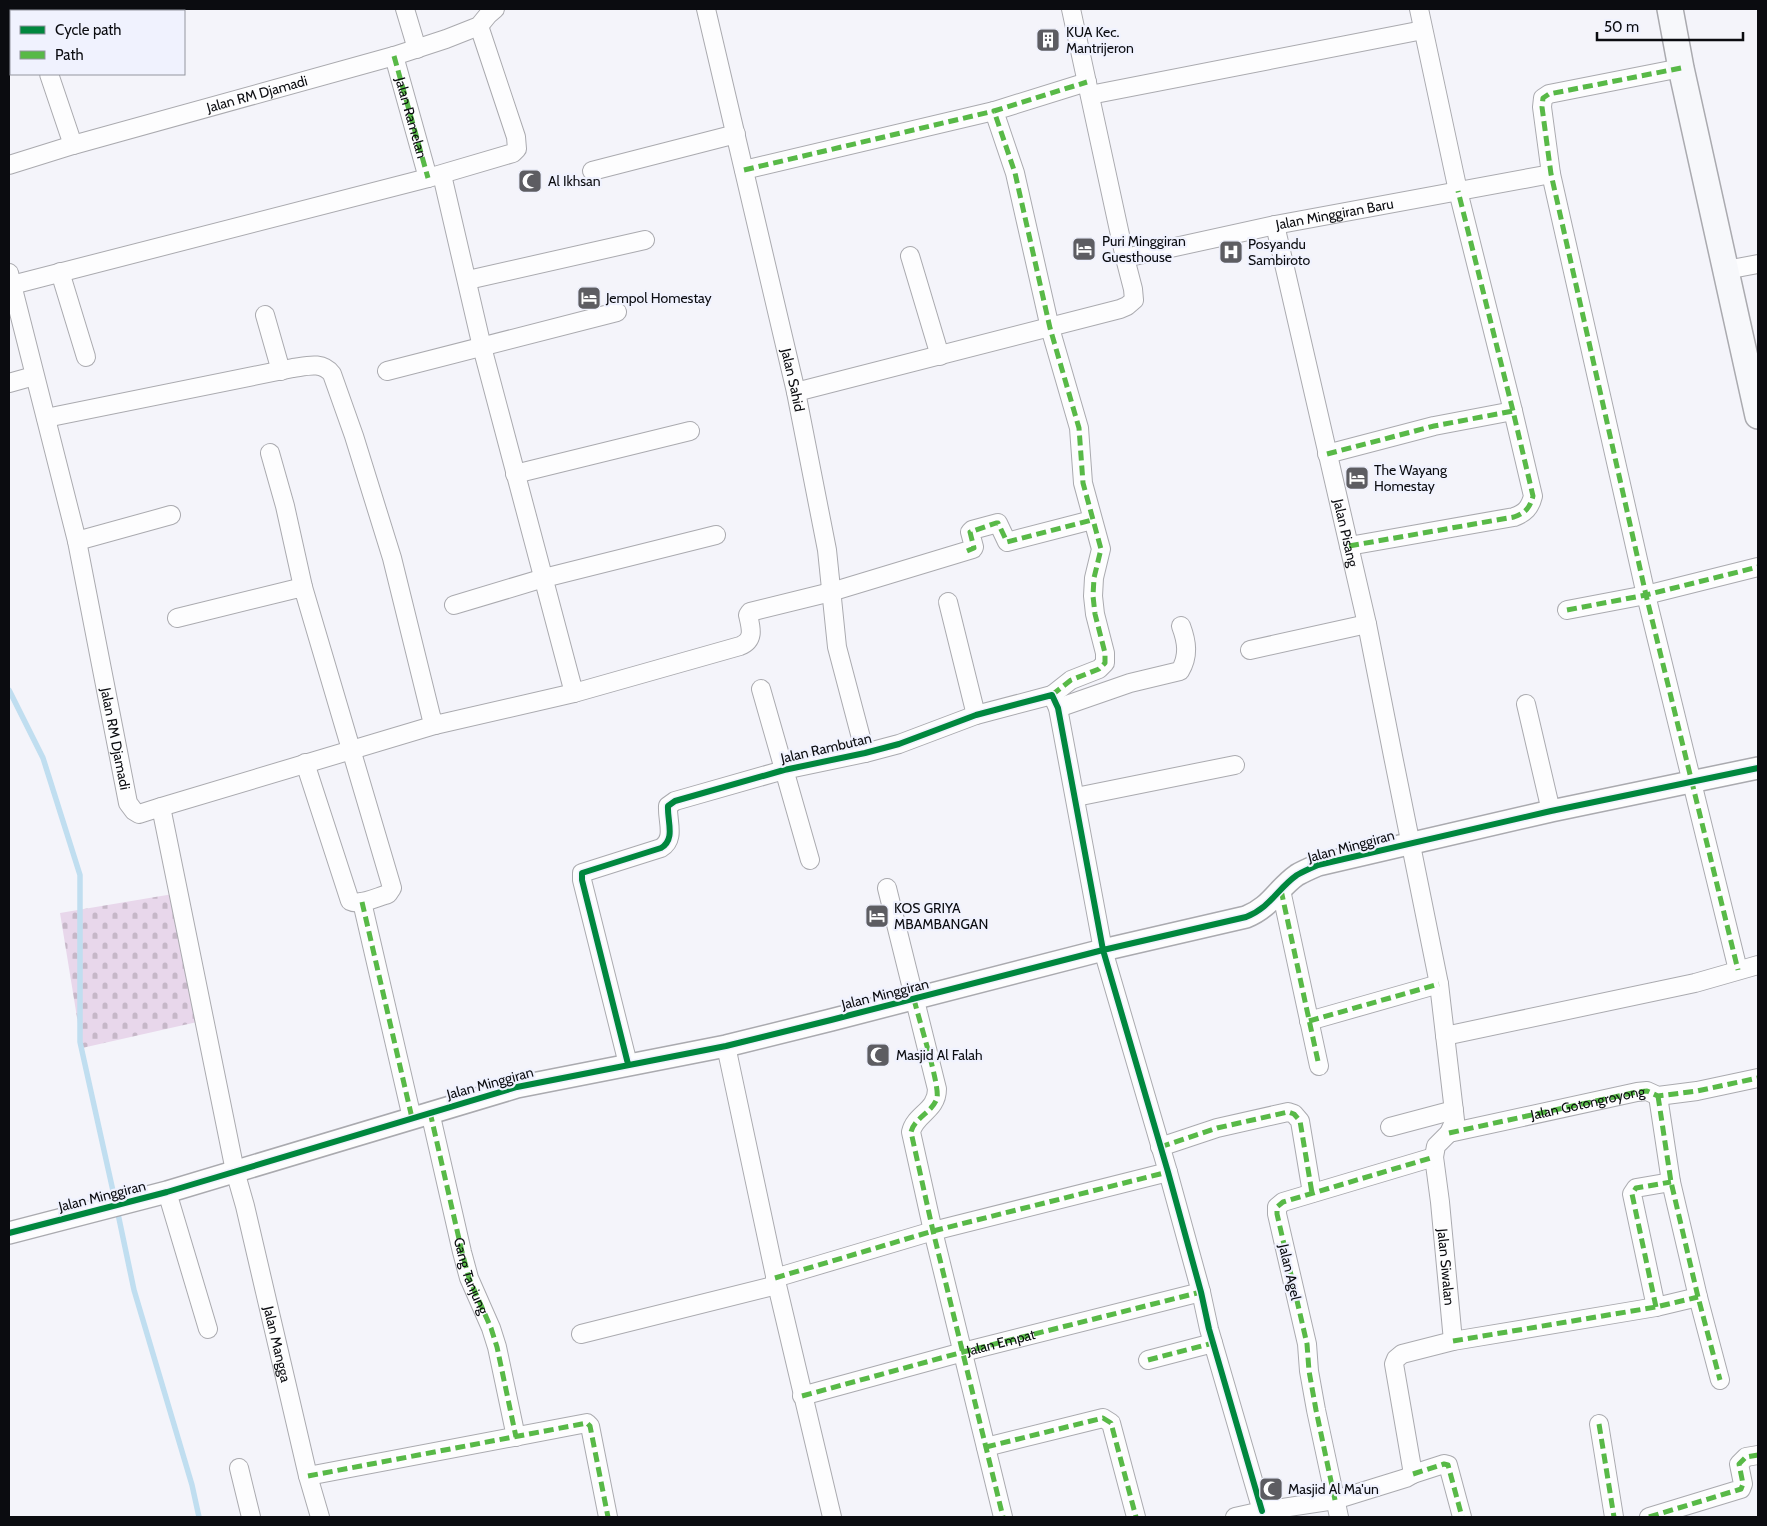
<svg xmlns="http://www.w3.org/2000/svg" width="1767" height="1526" viewBox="0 0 1767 1526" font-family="Cabin,sans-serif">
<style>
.cemetery{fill:url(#cemetery-stones)}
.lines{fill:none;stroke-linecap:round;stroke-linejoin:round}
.stream{stroke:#c0def0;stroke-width:5.5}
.minor-casing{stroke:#aaaaaf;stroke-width:20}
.tertiary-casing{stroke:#aaaaaf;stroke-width:24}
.secondary-casing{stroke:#aaaaaf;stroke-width:28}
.minor{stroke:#fdfdfe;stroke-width:18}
.tertiary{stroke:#fdfdfe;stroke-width:21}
.secondary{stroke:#f7f8fb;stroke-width:25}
.quiet{stroke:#58b947;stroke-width:5;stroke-dasharray:10 5;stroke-linecap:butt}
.cycleway-casing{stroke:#f0f2fe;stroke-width:9}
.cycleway{stroke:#00873e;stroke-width:6}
.labels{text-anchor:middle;stroke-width:4.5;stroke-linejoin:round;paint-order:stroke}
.poi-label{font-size:14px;fill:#0b0c10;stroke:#f0f2fe;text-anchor:start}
.street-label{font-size:14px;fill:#0b0c10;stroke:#f0f2fe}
</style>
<defs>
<pattern id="cemetery-stones" width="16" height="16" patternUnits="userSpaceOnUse" patternTransform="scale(1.25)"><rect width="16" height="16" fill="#e8d7eb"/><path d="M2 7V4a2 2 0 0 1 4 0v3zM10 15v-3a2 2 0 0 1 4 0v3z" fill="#c6b7c8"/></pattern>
</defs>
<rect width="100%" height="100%" fill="#f4f4fa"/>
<!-- cemetery -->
<path class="cemetery" d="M179 893 206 1020 82 1048 60 913Z"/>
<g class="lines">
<!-- stream -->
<path class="stream" d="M9 690 43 758 80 875V1042L115 1200
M117 1209 134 1290 192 1485 199 1517"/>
<!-- minor casing -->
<g class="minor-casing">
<g id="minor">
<path d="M9 9 11 13"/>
<path d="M405 9 417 49"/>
<path id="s1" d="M706 9 796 392 827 550 837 647 865 753"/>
<path id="s2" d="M1071 9 1125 258 1275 225 1551 174"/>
<path d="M9 47H11"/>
<path id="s3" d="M394 56 428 178"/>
<path d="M1681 68 1549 94 1543 98 1542 107 1551 174 1646 595 1738 970"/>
<path d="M49 74 73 145"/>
<path d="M1090 95 1423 30"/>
<path id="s4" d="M9 165 73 145 394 56 446 39 479 26 488 15 495 9"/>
<path d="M744 170 994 111"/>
<path d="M592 171 736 134"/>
<path d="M442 175 482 347 574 693"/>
<path id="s5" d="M1275 225 1367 624 1393 756 1439 984 1455 1120 1449 1133 1436 1146 1434 1157 1440 1202 1453 1341"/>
<path d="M910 256 940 356"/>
<path d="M1726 270 1758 264"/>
<path d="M60 272 86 357"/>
<path id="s6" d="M9 273 77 541 128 803 134 811 139 814 161 807 235 1171 245 1206 308 1476 320 1517"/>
<path d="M468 280 645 240"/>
<path d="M12 285 428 178 513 153 517 149 516 137 479 26"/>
<path d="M265 315 281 371"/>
<path d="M387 371 617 312"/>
<path d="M9 383 34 376"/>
<path d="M796 392 1120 309 1127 306 1134 300 1133 289 1125 258"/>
<path d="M46 418 293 368C307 366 322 361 332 374L354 436 392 558 431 716 435 725"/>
<path d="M270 453 285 506 303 587"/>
<path d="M1327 454 1434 426 1513 411"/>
<path d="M515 474 690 431"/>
<path d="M77 541 171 515"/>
<path d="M1349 546 1514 517C1525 513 1530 508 1533 496L1513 411 1458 191 1419 9"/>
<path d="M948 602 976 715"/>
<path d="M454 605 544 578 716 535"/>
<path d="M1567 610 1646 595 1758 567"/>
<path d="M177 618 303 587 390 881 392 888 388 894C377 897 360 906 350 901L305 763"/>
<path d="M1250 650 1367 624"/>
<path d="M761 689 810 860"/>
<path d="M1052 695 1071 680 1099 669 1105 663V653L1095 614 1093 596 1094 578 1101 549 1083 483 1079 428 1050 328 1015 173 994 111 1087 82"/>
<path d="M1526 704 1551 811"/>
<path d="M1058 708 1130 683 1180 671C1189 656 1187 642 1181 626"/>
<path d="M1076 797 1235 765"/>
<path d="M161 807 435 725 574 693 740 646C755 640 751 628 748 615L750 612 831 592 973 549 974 547 970 532 972 530 998 523 1007 542 1092 520"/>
<path d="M887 888 937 1089C937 1111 915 1114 911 1132L933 1231 1003 1517"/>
<path d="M1281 890 1319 1066"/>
<path d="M362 902 412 1118"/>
<path d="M1309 1021 1439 984"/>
<path d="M1445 1036 1695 983 1758 965"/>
<path d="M726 1046 777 1285 832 1517"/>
<path d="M628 1064 582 880V873L661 848C676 839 667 821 668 806L675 801 784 770 865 753 899 744 976 715 1052 695 1058 708 1103 950 1168 1172 1201 1292 1209 1329 1262 1511"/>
<path d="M1658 1096 1671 1182 1698 1297 1720 1380"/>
<path d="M430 1112 462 1252 469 1278 491 1328 497 1347 516 1437"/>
<path d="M1390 1127 1454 1110"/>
<path id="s7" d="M1449 1133 1637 1092 1647 1091 1658 1096 1697 1091 1758 1078"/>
<path d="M1160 1147 1217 1128 1288 1112 1294 1114 1300 1121 1312 1193"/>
<path d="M167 1192 208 1329"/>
<path d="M775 1278 933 1231 1168 1172"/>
<path d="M1656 1307 1632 1194 1636 1188 1671 1182"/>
<path d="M581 1334 777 1285"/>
<path d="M1148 1360 1213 1343"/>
<path d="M802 1396 963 1352 1201 1292"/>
<path d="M1599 1424 1614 1517"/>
<path d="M986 1447 1103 1418 1111 1423 1136 1517"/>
<path d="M239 1468 251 1517"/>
<path d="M1413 1474 1444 1464 1448 1465 1462 1517"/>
<path d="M308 1476 587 1423 590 1426 608 1517"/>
<path d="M1235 1517 1262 1511 1335 1500 1406 1478 1413 1474 1394 1364 1396 1359 1402 1354 1453 1341 1656 1307 1698 1297"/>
<path d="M1339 1517 1316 1410 1309 1371 1307 1344 1277 1214V1207L1283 1202 1434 1157"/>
<path d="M1649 1517 1741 1489 1743 1484 1739 1464 1746 1457 1758 1455"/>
</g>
</g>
<!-- tertiary casing -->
<g class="tertiary-casing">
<path id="tertiary" d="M9 1233 167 1192 517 1087 726 1046 831 1020 1103 950 1246 917C1271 907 1277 889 1297 875 1304 871 1311 868 1318 865L1551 811 1758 768"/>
</g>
<!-- secondary casing -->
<g class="secondary-casing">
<path id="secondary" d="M1670 9 1681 68 1758 416"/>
</g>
<!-- minor -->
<use href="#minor" class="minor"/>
<!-- tertiary -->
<use href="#tertiary" class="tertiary"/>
<!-- secondary -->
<use href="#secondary" class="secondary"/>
<!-- quiet -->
<g class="quiet">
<path d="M394 56 428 178"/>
<path d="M1681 68 1549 94 1543 98 1542 107 1551 174 1646 595 1738 970"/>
<path d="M744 170 994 111"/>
<path d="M1327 454 1434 426 1513 411"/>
<path d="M1349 546 1514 517C1525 513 1530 508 1533 496L1513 411 1458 191"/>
<path d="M967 551 974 548 970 532 996 523H998L1007 542 1092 520"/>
<path d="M1567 610 1646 595 1758 567"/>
<path d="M1052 695 1071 680 1099 669 1105 663V653L1095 614 1093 596 1094 578 1101 549 1083 483 1079 428 1050 328 1015 173 994 111 1087 82"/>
<path d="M1281 890 1319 1066"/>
<path d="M362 902 412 1118"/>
<path d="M914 999C918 1017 940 1085 937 1098 933 1112 914 1118 911 1132L933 1231 1003 1517"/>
<path d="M1309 1021 1439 984"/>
<path d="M1658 1096 1671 1182 1698 1297 1720 1380"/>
<path id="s8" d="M430 1112 462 1252 469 1278 491 1328 497 1347 516 1437"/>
<path d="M1449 1133 1637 1092 1647 1091 1658 1096 1697 1091 1758 1078"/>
<path d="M1160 1147 1217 1128 1288 1112 1294 1114 1300 1121 1312 1193"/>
<path d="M775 1278 933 1231 1168 1172"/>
<path d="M1656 1307 1632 1194 1636 1188 1671 1182"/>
<path d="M1453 1341 1656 1307 1698 1297"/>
<path d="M1148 1360 1213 1343"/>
<path id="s9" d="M802 1396 963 1352 1201 1292"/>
<path d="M1599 1424 1614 1517"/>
<path d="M986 1447 1103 1418 1111 1423 1136 1517"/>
<path d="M1413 1474 1444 1464 1448 1465 1462 1517"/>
<path d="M308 1476 587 1423 590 1426 608 1517"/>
<path d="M1335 1500 1316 1410 1309 1371 1307 1344 1277 1214V1207L1283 1202 1434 1157"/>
<path d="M1649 1517 1741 1489 1743 1484 1739 1464 1746 1457 1758 1455"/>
</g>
<!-- cycleway casing -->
<g class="cycleway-casing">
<path id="cycleway" d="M628 1064 582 880V873L661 848C676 839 667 821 668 806L675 801 784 770 865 753 899 744 976 715 1052 695 1058 708 1103 950 1168 1172 1201 1292 1209 1329 1262 1511
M9 1233 167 1192 517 1087 726 1046 831 1020 1103 950 1246 917C1271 907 1277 889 1297 875 1304 871 1311 868 1318 865L1551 811 1758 768"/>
</g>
<!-- cycleway -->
<use href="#cycleway" class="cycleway"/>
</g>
<!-- icons -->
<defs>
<g id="building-square" transform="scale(1.25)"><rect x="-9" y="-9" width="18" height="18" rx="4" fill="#5d5d62" stroke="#f0f2fe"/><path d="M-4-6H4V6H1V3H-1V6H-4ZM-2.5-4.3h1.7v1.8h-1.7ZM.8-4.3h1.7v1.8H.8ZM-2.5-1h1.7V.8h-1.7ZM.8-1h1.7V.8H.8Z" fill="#fff"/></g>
<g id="mosque-square" transform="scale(1.25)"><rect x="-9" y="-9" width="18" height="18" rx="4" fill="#5d5d62" stroke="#f0f2fe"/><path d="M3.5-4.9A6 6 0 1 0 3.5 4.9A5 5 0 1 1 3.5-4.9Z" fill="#fff"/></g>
<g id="hotel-square" transform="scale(1.25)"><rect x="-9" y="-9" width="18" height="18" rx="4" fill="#5d5d62" stroke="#f0f2fe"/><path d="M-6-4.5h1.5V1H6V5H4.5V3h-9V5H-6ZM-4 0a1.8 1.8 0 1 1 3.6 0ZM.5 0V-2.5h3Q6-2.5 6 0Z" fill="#fff"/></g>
<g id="hospital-square" transform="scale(1.25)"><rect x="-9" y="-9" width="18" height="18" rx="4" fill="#5d5d62" stroke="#f0f2fe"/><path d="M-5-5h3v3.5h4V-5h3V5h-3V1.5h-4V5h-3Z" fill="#fff"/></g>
</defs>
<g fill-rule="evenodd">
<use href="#building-square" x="1048" y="40"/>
<use href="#mosque-square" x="530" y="181"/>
<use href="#hotel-square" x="1084" y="249"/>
<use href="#hospital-square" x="1231" y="252"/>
<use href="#hotel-square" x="589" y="298"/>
<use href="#hotel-square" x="1357" y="478"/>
<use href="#hotel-square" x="877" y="916"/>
<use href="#mosque-square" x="878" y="1055"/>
<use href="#mosque-square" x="1271" y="1489"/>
</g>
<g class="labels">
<!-- poi labels -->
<g class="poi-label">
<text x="1066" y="37">KUA Kec.<tspan x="1066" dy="16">Mantrijeron</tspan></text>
<text x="548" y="186">Al Ikhsan</text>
<text x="1102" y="246">Puri Minggiran<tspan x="1102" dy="16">Guesthouse</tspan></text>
<text x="1248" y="249">Posyandu<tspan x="1248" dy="16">Sambiroto</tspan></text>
<text x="606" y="303">Jempol Homestay</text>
<text x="1374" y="475">The Wayang<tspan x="1374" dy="16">Homestay</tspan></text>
<text x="894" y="913">KOS GRIYA<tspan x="894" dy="16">MBAMBANGAN</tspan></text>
<text x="896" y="1060">Masjid Al Falah</text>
<text x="1288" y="1494">Masjid Al Ma'un</text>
</g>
<!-- street labels -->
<g class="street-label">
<text dy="5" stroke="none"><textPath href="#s4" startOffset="258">Jalan RM Djamadi</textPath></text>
<text dy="5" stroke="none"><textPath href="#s3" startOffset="64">Jalan Ramelan</textPath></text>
<text dy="5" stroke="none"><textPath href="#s2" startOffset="469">Jalan Minggiran Baru</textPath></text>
<text dy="5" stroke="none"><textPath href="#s1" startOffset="381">Jalan Sahid</textPath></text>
<text dy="5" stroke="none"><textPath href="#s5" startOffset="316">Jalan Pisang</textPath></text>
<text dy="5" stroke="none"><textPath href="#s6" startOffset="478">Jalan RM Djamadi</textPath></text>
<text transform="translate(826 748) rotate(-13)" y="5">Jalan Rambutan</text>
<text transform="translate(1351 846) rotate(-15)" y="5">Jalan Minggiran</text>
<text transform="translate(885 994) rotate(-14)" y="5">Jalan Minggiran</text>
<text transform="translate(490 1083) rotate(-15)" y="5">Jalan Minggiran</text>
<text dy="5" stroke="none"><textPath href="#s7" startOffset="142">Jalan Gotongroyong</textPath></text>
<text transform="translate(102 1196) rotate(-14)" y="5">Jalan Minggiran</text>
<text dy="5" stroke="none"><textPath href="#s5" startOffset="1068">Jalan Siwalan</textPath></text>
<text transform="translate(1290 1272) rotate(77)" y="5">Jalan Agel</text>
<text dy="5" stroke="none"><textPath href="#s8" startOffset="169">Gang Tanjung</textPath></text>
<text dy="5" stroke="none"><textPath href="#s9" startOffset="206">Jalan Empat</textPath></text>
<text dy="5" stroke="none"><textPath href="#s6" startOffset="1132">Jalan Mangga</textPath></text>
</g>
</g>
<!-- border -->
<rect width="1767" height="1526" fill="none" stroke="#0b0c10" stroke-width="20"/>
<!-- legend -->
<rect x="10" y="10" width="175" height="65" fill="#f0f2fe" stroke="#94969f"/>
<rect x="20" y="26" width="25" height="8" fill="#00873e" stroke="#94969f"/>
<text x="55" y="35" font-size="15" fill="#0b0c10">Cycle path</text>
<rect x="20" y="51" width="25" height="8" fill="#58b947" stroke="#94969f"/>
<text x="55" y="60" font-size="15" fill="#0b0c10">Path</text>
<!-- scale -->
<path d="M1597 32v8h146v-8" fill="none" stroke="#0b0c10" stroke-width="2.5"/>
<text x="1604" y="32" font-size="15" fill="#0b0c10" stroke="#f0f2fe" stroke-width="4" paint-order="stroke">50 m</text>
</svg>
